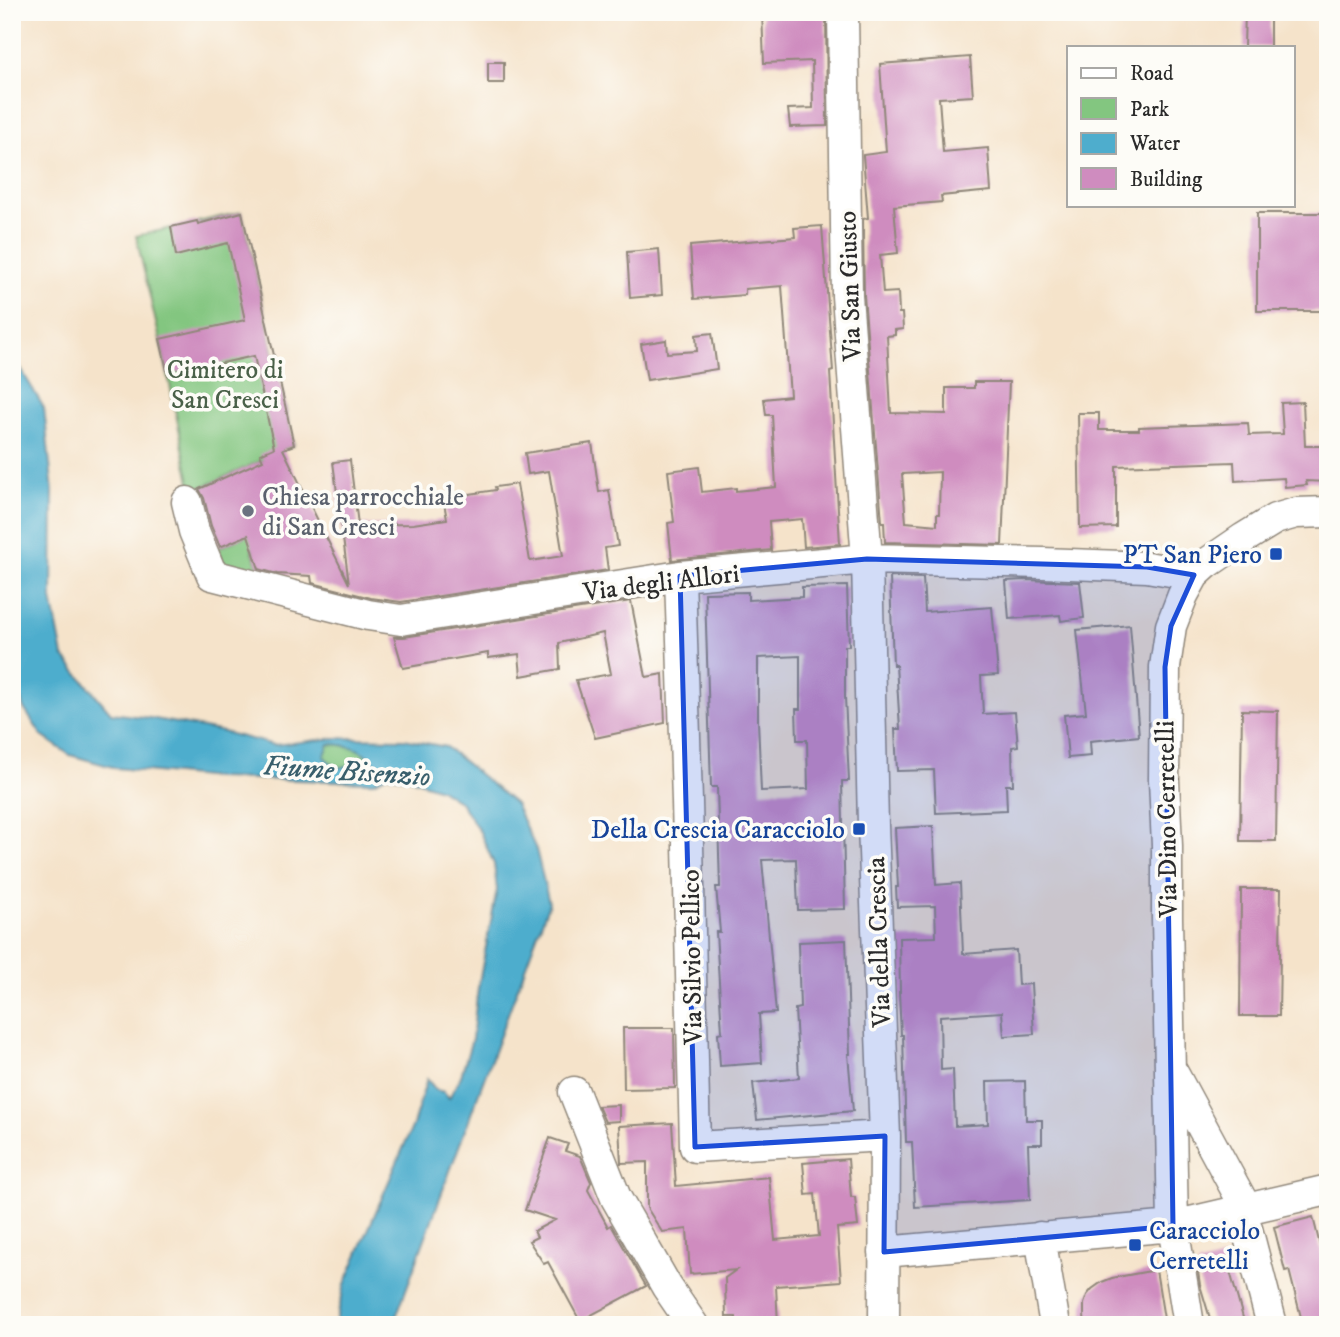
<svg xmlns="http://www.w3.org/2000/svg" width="1340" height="1337" viewBox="0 0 1340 1337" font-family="'IM FELL DW Pica',serif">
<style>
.green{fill:#83c680;stroke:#577856;stroke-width:2}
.water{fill:#4eadcd;stroke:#3c6c7c;stroke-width:2;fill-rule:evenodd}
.building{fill:#cf8cbf;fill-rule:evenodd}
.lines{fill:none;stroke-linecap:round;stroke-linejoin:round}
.minor-casing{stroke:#90877a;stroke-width:33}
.minor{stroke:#fff;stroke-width:30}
.marked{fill:#1d4ed8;fill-opacity:0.2;stroke:#1d4ed8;stroke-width:5;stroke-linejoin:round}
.worship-dot{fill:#6b7280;stroke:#fdfcf7;stroke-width:2.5}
.transit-dot{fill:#1a4fb4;stroke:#fdfcf7;stroke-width:2.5}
.labels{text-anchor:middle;stroke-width:7;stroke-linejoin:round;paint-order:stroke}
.street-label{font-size:26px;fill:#2b2b2b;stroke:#fdfcf7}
.park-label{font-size:26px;fill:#4a6149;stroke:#fdfcf7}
.worship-label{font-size:26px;fill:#5b616d;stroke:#fdfcf7;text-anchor:start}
.transit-label{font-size:26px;fill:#164399;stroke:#fdfcf7;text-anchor:end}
.water-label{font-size:28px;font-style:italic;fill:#395f6c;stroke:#fdfcf7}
</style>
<rect width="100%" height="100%" fill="#fdfcf7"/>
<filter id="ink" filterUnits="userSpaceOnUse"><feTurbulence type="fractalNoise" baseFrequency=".0143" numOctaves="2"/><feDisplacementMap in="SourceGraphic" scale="14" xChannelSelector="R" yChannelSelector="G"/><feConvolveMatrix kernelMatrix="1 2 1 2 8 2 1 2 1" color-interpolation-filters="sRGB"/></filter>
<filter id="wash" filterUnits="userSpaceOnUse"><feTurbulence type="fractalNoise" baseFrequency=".00686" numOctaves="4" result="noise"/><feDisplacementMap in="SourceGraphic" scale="28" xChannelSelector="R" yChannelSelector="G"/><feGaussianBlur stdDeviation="1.57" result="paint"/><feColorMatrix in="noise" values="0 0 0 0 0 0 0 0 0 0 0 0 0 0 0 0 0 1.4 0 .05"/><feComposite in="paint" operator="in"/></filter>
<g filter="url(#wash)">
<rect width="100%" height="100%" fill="#f5e3ca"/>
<!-- green -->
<path class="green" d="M242 212 294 445 283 449 263 460 192 492 168 375 136 236Z
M272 524 278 544 252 549 260 573H227L218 548Z
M329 744C355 745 361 748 380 766L374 769 357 764 337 768 324 757Z"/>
<!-- water -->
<path class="water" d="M12 354 44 408 53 492 52 599 63 656 111 713 150 718 219 731 274 745 336 738 404 739 446 747 515 804 536 849 549 903 393 1325H335L345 1284 413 1125 427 1079 436 1090 444 1092 449 1098 461 1076 472 1039 478 988 497 890 494 864 480 832 460 802 440 789 408 778 387 775 374 782 215 778 116 768 70 755 42 736 23 707 12 662ZM329 744C353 745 363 749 379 767L374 769 357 764 337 768 324 757Z"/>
<g id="blocks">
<!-- building -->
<path class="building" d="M762 12H826L827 126 790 127 788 109 813 108 812 61 764 63Z
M1245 12H1270V47H1244Z
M970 57 973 96 939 98 943 152 988 148 991 191 941 196 942 202 894 206 898 253 880 255 883 293 898 292 899 313H902L903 329 895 330V335L887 336 891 413 946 414V388H974V382H1009L1002 545 885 542 884 522H882L864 295 863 219 868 218 863 155 886 152 880 64ZM940 472 939 514H937V525L906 522 902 474Z
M488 62H504V83H488Z
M242 212 294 445 283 449 349 584 333 462 350 460 358 525 413 524 447 519 443 498 496 490 495 487 517 484 530 561 563 556 549 471 528 474 525 453 592 443 599 492 609 490 618 546 605 548 608 570 401 602 371 598 312 583 311 576 277 574 259 569 248 535 220 547 211 526 204 498 199 489 263 460 260 454 274 448 254 356 168 375 160 339 245 320 228 243 176 256 171 227 197 221 198 224Z
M1257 213H1328V311H1257Z
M822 226 833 371 830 372 840 544 804 547 802 519 769 522 771 550 672 560 668 523 674 522 668 471 699 467 702 492 736 488V491L776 487 772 415H766L764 399 790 396 782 286 745 289V295L694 299 690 246 795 237 794 228Z
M659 249 662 295 630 298 627 252Z
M712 333 717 369 647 380 641 344 666 340 667 353 697 351 696 335Z
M1303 402 1305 446H1328V482L1306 481 1307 485 1285 487 1284 478 1235 481 1234 462 1116 466V527L1080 528 1078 413H1099V430H1139V427L1248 423 1249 435 1283 434 1281 403Z
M890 577 923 578 925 612 992 607 998 675 981 676 983 714 1015 712 1018 746 1012 747 1013 785H1006L1007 810 936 813 934 770 897 771 895 729H900L896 665H893Z
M1024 580 1080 582 1084 618 1061 621 1060 615 1009 619 1006 581Z
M847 586 849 646H845V697L849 781H842L845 909 798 910 796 859 762 860 776 1013 759 1014 762 1063 720 1066 718 1033 722 1032 716 932H720L716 887H720L717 787H711L705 593 748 592V600L802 597V587ZM800 656V709H796L797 740H807L808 789 761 791 758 721V658Z
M631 601 646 677 663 674 665 723 595 738 576 680 611 674 603 633 559 643 560 669 521 676 519 654 488 658V653L403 668 394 637H404Z
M1130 625 1139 736 1090 741 1091 756 1068 758 1064 715 1086 713 1077 630Z
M1242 710 1278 711 1276 841H1240Z
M933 826 936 885 960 883 963 954 1016 950 1018 985 1031 984 1034 1034 1004 1036 1002 1012 940 1016 941 1070 953 1069 955 1126 988 1124 987 1082 1025 1081 1026 1120H1042V1144H1028L1030 1200 915 1207 912 1142H906L903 1035H901L899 992H900L899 938 936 937 935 906 897 907 896 887H898L895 828Z
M1241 889H1281L1279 1016H1240Z
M846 940 850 1054H848L853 1111 757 1120 753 1083 799 1078 795 1009 800 1008 798 942Z
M623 1028H674L675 1088 624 1089Z
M619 1105V1121L605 1122 598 1106Z
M672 1123 676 1186 769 1177 775 1240 819 1236 815 1194 806 1195 803 1163 848 1159 851 1197H855L858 1226 837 1228 841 1281 776 1286 778 1325H736V1317H726L725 1278 736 1270 690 1274 687 1229 662 1232 647 1208V1162L621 1163 619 1126Z
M550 1138 568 1144 565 1151 580 1156 591 1182 588 1190 608 1227 611 1225 646 1286 580 1321 548 1262 544 1264 529 1241 537 1237 534 1231 555 1220 525 1210Z
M1313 1217 1328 1278V1325H1303L1289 1270 1285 1271 1274 1227Z
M1226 1257 1245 1325H1212L1200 1285 1197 1265Z
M1156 1270 1165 1325H1085L1084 1315V1304L1087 1295 1092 1289 1102 1282 1112 1278Z"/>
</g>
</g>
<g filter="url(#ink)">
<use href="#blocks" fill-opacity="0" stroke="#90877a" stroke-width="2"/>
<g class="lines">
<!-- minor casing -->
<g class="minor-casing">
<path id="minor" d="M843 12 847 296 867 559 873 825 885 1136 884 1325
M187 502 194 531 212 575 368 615 401 620 680 576 867 559 1043 563 1147 567 1194 575
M680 576 687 801 695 1147 885 1136
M1173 1073 1246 1208
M574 1092 616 1198 667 1287 693 1325
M1246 1208 1245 1221 1272 1325
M1040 1237 1055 1325
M884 1252 1173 1226 1328 1190
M1189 1325 1173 1226 1167 918V846L1164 780 1165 667 1171 626 1183 595 1194 575 1206 564 1244 538 1275 519 1296 513 1328 512"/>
</g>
<!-- minor -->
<use href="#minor" class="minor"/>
</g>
</g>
<!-- marked area -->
<path class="marked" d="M867 559 1147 567 1194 575 1171 626 1165 667 1173 1226 884 1252 885 1136 695 1147 680 576Z"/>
<!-- markers -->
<circle class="worship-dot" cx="248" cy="511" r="7"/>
<g class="transit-dot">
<rect x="1269" y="547" width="14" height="14" rx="3.5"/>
<rect x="852" y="822" width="14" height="14" rx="3.5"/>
<rect x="1128" y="1238" width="14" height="14" rx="3.5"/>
</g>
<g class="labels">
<!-- street labels -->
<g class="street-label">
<text transform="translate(849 286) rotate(-92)" y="9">Via San Giusto</text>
<text transform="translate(661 582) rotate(-7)" y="9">Via degli Allori</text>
<text transform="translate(1166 819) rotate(-91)" y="9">Via Dino Cerretelli</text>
<text transform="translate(878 942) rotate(-92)" y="9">Via della Crescia</text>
<text transform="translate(691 957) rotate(-91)" y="9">Via Silvio Pellico</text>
</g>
<!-- park labels -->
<g class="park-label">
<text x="225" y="378">Cimitero di<tspan x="225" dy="30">San Cresci</tspan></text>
</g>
<!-- worship labels -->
<g class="worship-label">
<text x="262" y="505">Chiesa parrocchiale<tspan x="262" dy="30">di San Cresci</tspan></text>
</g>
<!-- transit labels -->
<g class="transit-label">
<text x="1262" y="563">PT San Piero</text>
<text x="845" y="838">Della Crescia Caracciolo</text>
<text x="1149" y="1239" text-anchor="start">Caracciolo<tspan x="1149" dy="30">Cerretelli</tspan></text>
</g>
<!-- water labels -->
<g class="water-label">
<text transform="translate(347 770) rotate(4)" y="10">Fiume Bisenzio</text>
</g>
</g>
<!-- margin -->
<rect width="1340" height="1337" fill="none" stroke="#fdfcf7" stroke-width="42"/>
<!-- legend -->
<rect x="1067" y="46" width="228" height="161" fill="#fdfcf7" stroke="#a9a8a5" stroke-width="2"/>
<rect x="1081" y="68" width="35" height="10" fill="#ffffff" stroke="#a9a8a5" stroke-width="2"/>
<text x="1130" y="80" font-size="21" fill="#2b2b2b">Road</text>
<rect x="1081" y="98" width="35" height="21" fill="#83c680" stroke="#a9a8a5" stroke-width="2"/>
<text x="1130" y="116" font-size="21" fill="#2b2b2b">Park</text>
<rect x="1081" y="133" width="35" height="21" fill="#4eadcd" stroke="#a9a8a5" stroke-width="2"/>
<text x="1130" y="150" font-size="21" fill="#2b2b2b">Water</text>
<rect x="1081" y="168" width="35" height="21" fill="#cf8cbf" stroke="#a9a8a5" stroke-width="2"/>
<text x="1130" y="186" font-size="21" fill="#2b2b2b">Building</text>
</svg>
